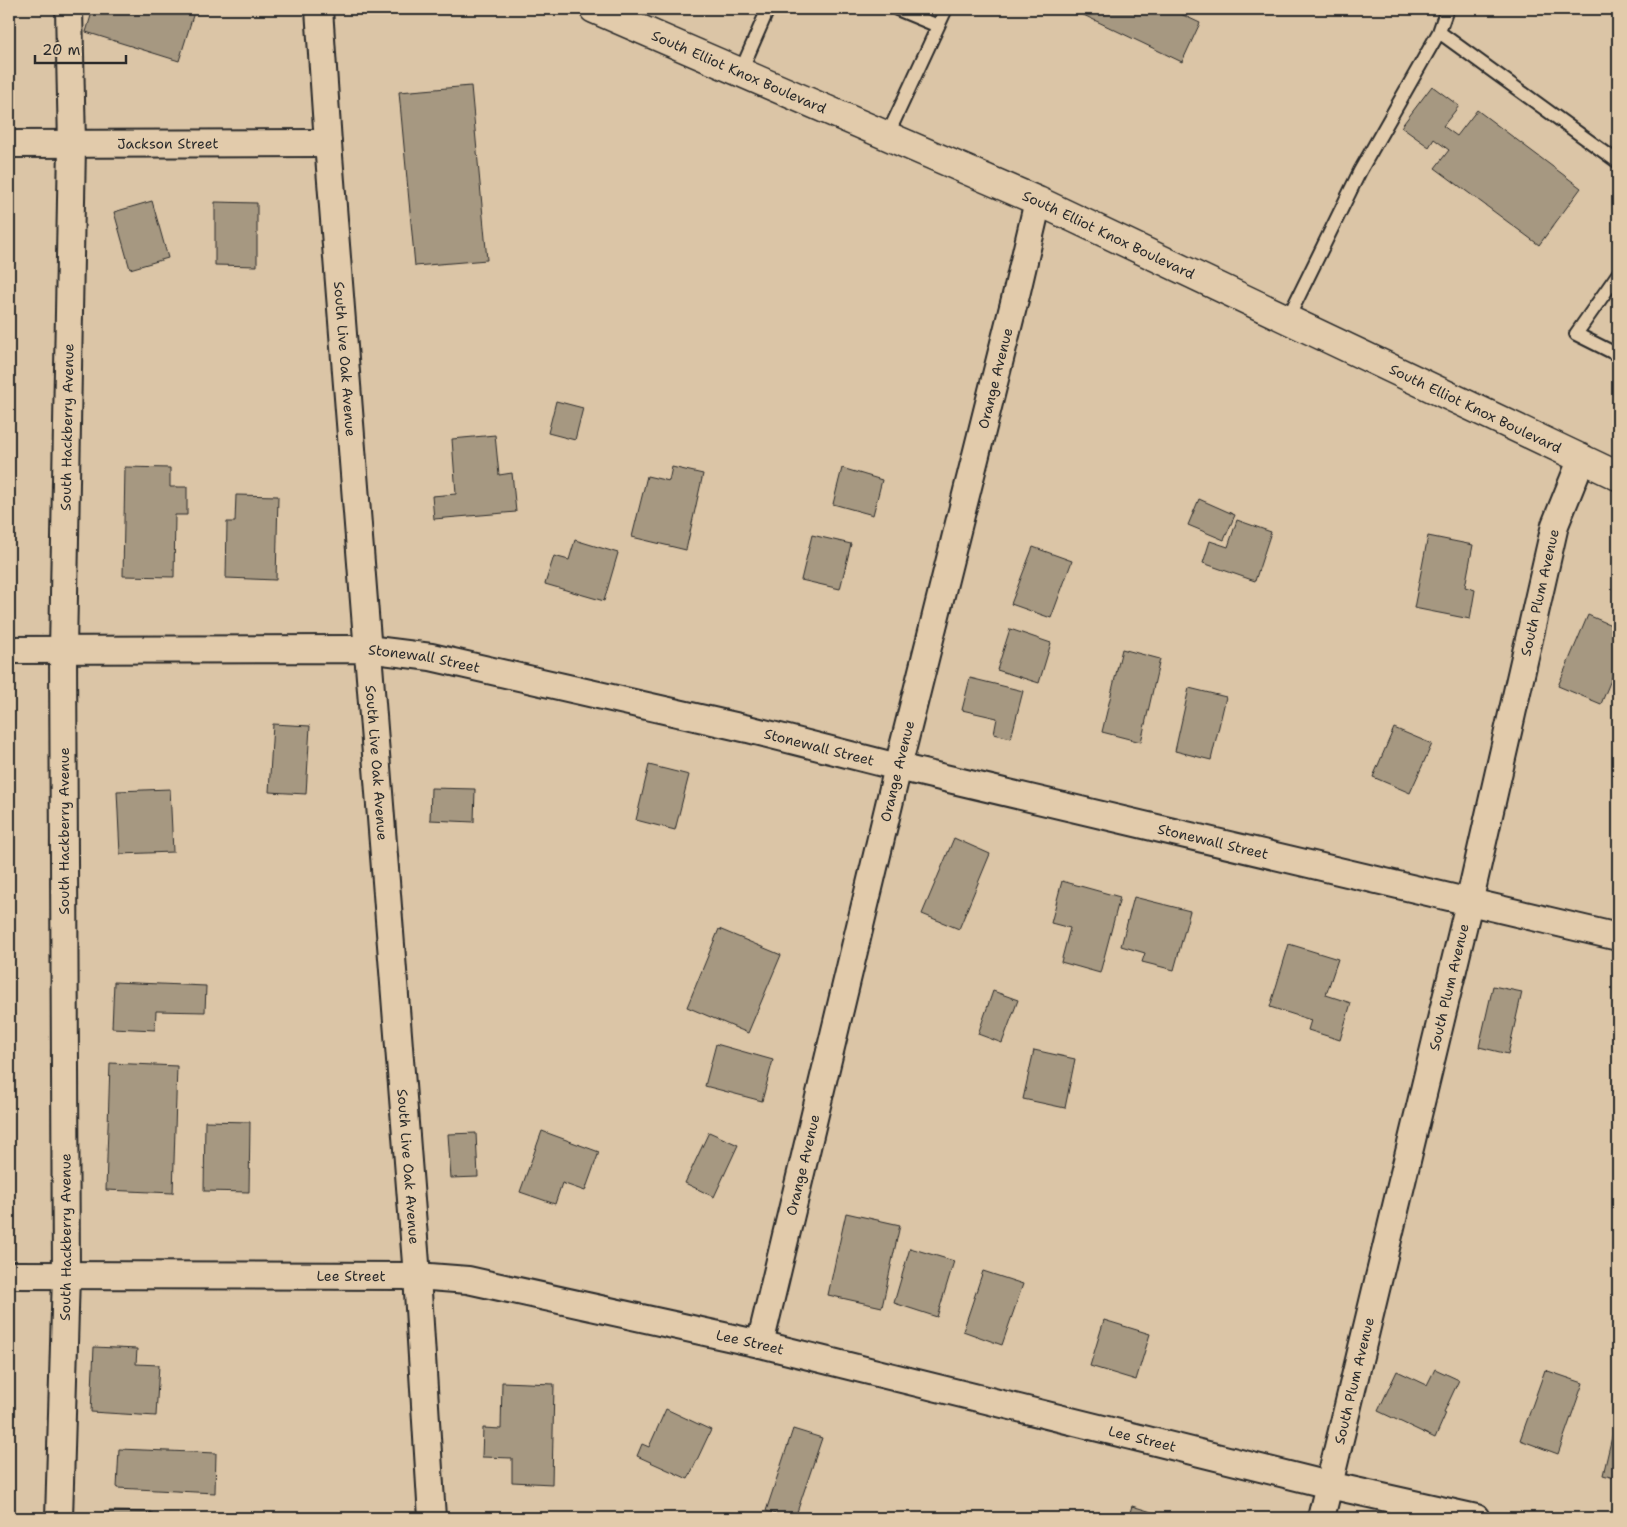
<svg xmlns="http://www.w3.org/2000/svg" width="1627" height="1527" viewBox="0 0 1627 1527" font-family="'Shantell Sans',sans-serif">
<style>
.building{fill:#a69881;stroke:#2b2b2b}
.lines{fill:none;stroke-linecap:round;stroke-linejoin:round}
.service-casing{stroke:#2b2b2b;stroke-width:16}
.minor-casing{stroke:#2b2b2b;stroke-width:30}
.secondary-casing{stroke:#2b2b2b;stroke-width:31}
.service{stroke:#e2cbab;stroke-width:12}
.minor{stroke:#e2cbab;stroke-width:26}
.secondary{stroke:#e2cbab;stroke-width:28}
.labels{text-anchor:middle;stroke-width:4;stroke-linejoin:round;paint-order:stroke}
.street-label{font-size:14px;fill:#2b2b2b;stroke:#e2cbab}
</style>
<rect width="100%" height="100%" fill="#dbc5a6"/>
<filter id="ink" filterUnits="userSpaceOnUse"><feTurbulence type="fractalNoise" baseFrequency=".02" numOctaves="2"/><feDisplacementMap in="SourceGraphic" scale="10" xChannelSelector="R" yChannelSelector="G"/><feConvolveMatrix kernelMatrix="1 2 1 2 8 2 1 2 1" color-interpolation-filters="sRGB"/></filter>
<g filter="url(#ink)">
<!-- building -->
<path class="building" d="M93 9H195L179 61 86 32Z
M1071 9H1170L1200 23 1182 62Z
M471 86 487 260 415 266 399 92Z
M1432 86 1459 106 1443 126 1457 136 1477 110 1581 188 1539 245 1435 168 1449 150 1434 139 1429 147 1401 127Z
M152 201 168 258 130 269 114 212Z
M215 202 257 203V266L215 265Z
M556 401 583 408 575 440 548 433Z
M495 435 499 475 512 473 516 512 434 519 432 496 456 494 452 439Z
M125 467 170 468V487H187V515H175L174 577 123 576Z
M672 467 703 474 686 550 632 537 647 476 669 481Z
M842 468 882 480 873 515 833 504Z
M236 495 278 496 276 580 226 578 227 522H235Z
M1199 499 1235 515 1224 540 1188 525Z
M1237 520 1271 532 1255 581 1203 563 1210 541 1228 547Z
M812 535 851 544 840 589 801 580Z
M1428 536 1473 545 1465 587 1475 590 1470 619 1414 608Z
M575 540 618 553 604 601 545 584 554 556 569 560Z
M1033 547 1072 561 1051 618 1011 604Z
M1588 615 1618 628V663L1601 704 1558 686Z
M1010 629 1051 643 1039 683 997 670Z
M1122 649 1160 659 1141 742 1102 732Z
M970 678 1023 691 1011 738 994 734 997 718 962 710Z
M1189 688 1226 697 1211 760 1175 751Z
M273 724 310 726 306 794 269 792Z
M1394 728 1432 744 1410 793 1373 777Z
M649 765 689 775 675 830 636 820Z
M431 788 475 789 474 822 430 820Z
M170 789 173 852 120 854 117 791Z
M954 838 990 854 959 929 922 914Z
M1062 881 1120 897 1100 973 1061 962 1070 928 1051 923Z
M1134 897 1190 911 1174 970 1142 962 1145 953 1121 946Z
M719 929 781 955 748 1033 687 1007Z
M1289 944 1338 959 1326 995 1351 1003 1340 1040 1308 1030 1311 1020 1270 1007Z
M114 982 206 986 205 1012 156 1011 155 1030 112 1028Z
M1493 986 1522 992 1508 1054 1479 1047Z
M993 991 1018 1000 1002 1043 978 1034Z
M716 1044 773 1060 762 1101 705 1086Z
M1034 1050 1075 1059 1065 1108 1023 1099Z
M110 1063 177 1066 173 1193 106 1190Z
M205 1121 250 1122 249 1192 204 1191Z
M542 1131 599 1152 585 1191 562 1183 555 1204 520 1192Z
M709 1132 738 1145 714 1197 685 1183Z
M476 1133 478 1177 451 1178 448 1134Z
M846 1213 900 1225 882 1307 828 1295Z
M910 1248 954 1261 937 1317 894 1303Z
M983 1271 1023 1284 1002 1345 963 1331Z
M1104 1320 1150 1334 1136 1380 1090 1366Z
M94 1347 137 1349 136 1364 159 1365 156 1416 91 1412Z
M1435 1369 1459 1380 1444 1412 1446 1413 1435 1438 1378 1411 1397 1371 1427 1385Z
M1545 1370 1583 1383 1558 1454 1520 1440Z
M502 1382 554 1384 552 1484 512 1482V1458L482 1457 483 1428 501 1429Z
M666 1409 711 1430 688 1479 637 1456 642 1444 649 1447Z
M1615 1424 1618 1425V1479L1603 1475Z
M793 1429 822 1438 795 1518H789L766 1511Z
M119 1449 216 1453 215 1493 117 1488Z
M1132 1506 1171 1518H1128Z
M109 1511 152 1512V1518H108Z"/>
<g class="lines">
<!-- service casing -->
<g class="service-casing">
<path id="service" d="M897 9 938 26
M1439 32 1618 162
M740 73 768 9
M887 136 946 9
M1618 274 1576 334 1618 355
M1288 318 1360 171 1439 32 1447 9"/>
</g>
<!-- minor casing -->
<g class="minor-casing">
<g id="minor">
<path id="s1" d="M319 9 328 143 417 1276 432 1518"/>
<path id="s2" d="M9 144 328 143"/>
<path id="s3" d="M9 650 367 649 431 657 748 729 898 767 1618 937"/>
<path id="s4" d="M9 1275 417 1276 468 1280 760 1344 1329 1485 1476 1518"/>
<path id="s5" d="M760 1344 898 767 1017 291 1038 201"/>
<path id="s6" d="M59 1518 66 1275 63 651 72 144 69 9"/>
<path id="s7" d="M1321 1518 1469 903 1555 525 1582 458"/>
</g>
</g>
<!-- secondary casing -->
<g class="secondary-casing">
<g id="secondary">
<path id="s8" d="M594 9 1038 201 1618 476"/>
</g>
</g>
<!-- service -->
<use href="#service" class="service"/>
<!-- minor -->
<use href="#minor" class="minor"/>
<!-- secondary -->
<use href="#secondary" class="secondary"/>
</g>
</g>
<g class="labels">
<!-- street labels -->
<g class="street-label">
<text dy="5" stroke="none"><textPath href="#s8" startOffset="158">South Elliot Knox Boulevard</textPath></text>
<text dy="5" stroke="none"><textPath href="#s2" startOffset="159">Jackson Street</textPath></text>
<text dy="5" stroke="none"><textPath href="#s8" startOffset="562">South Elliot Knox Boulevard</textPath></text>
<text dy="5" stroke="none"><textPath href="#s1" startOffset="351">South Live Oak Avenue</textPath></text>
<text dy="5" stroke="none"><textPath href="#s5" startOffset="994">Orange Avenue</textPath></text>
<text dy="5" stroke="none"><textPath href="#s8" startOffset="968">South Elliot Knox Boulevard</textPath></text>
<text dy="5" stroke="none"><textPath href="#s6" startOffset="1091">South Hackberry Avenue</textPath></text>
<text dy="5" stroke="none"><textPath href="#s7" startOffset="951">South Plum Avenue</textPath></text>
<text dy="5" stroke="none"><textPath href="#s3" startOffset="416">Stonewall Street</textPath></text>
<text dy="5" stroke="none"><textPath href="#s3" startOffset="821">Stonewall Street</textPath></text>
<text dy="5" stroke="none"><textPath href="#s1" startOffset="756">South Live Oak Avenue</textPath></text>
<text dy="5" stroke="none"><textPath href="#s5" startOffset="589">Orange Avenue</textPath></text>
<text transform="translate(64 831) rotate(-90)" y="5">South Hackberry Avenue</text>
<text dy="5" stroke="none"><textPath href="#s3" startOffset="1226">Stonewall Street</textPath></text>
<text dy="5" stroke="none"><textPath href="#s7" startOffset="546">South Plum Avenue</textPath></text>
<text dy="5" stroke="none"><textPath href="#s5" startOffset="184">Orange Avenue</textPath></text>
<text dy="5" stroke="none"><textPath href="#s1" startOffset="1161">South Live Oak Avenue</textPath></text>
<text dy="5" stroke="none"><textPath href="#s6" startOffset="281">South Hackberry Avenue</textPath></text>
<text dy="5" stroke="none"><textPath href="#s4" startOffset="342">Lee Street</textPath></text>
<text dy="5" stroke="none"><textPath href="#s4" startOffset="748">Lee Street</textPath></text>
<text dy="5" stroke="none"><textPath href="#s7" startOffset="141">South Plum Avenue</textPath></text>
<text dy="5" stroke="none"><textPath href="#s4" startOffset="1152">Lee Street</textPath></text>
</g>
</g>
<!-- margin -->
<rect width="1627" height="1527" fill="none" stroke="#e2cbab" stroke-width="30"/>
<rect x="15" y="15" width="1597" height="1497" fill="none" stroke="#2b2b2b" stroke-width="2" filter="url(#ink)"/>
<!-- scale -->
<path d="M35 55v8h91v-8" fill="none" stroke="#2b2b2b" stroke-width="2.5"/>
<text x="42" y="55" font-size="15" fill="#2b2b2b" stroke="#e2cbab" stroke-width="4" paint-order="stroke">20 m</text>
</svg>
